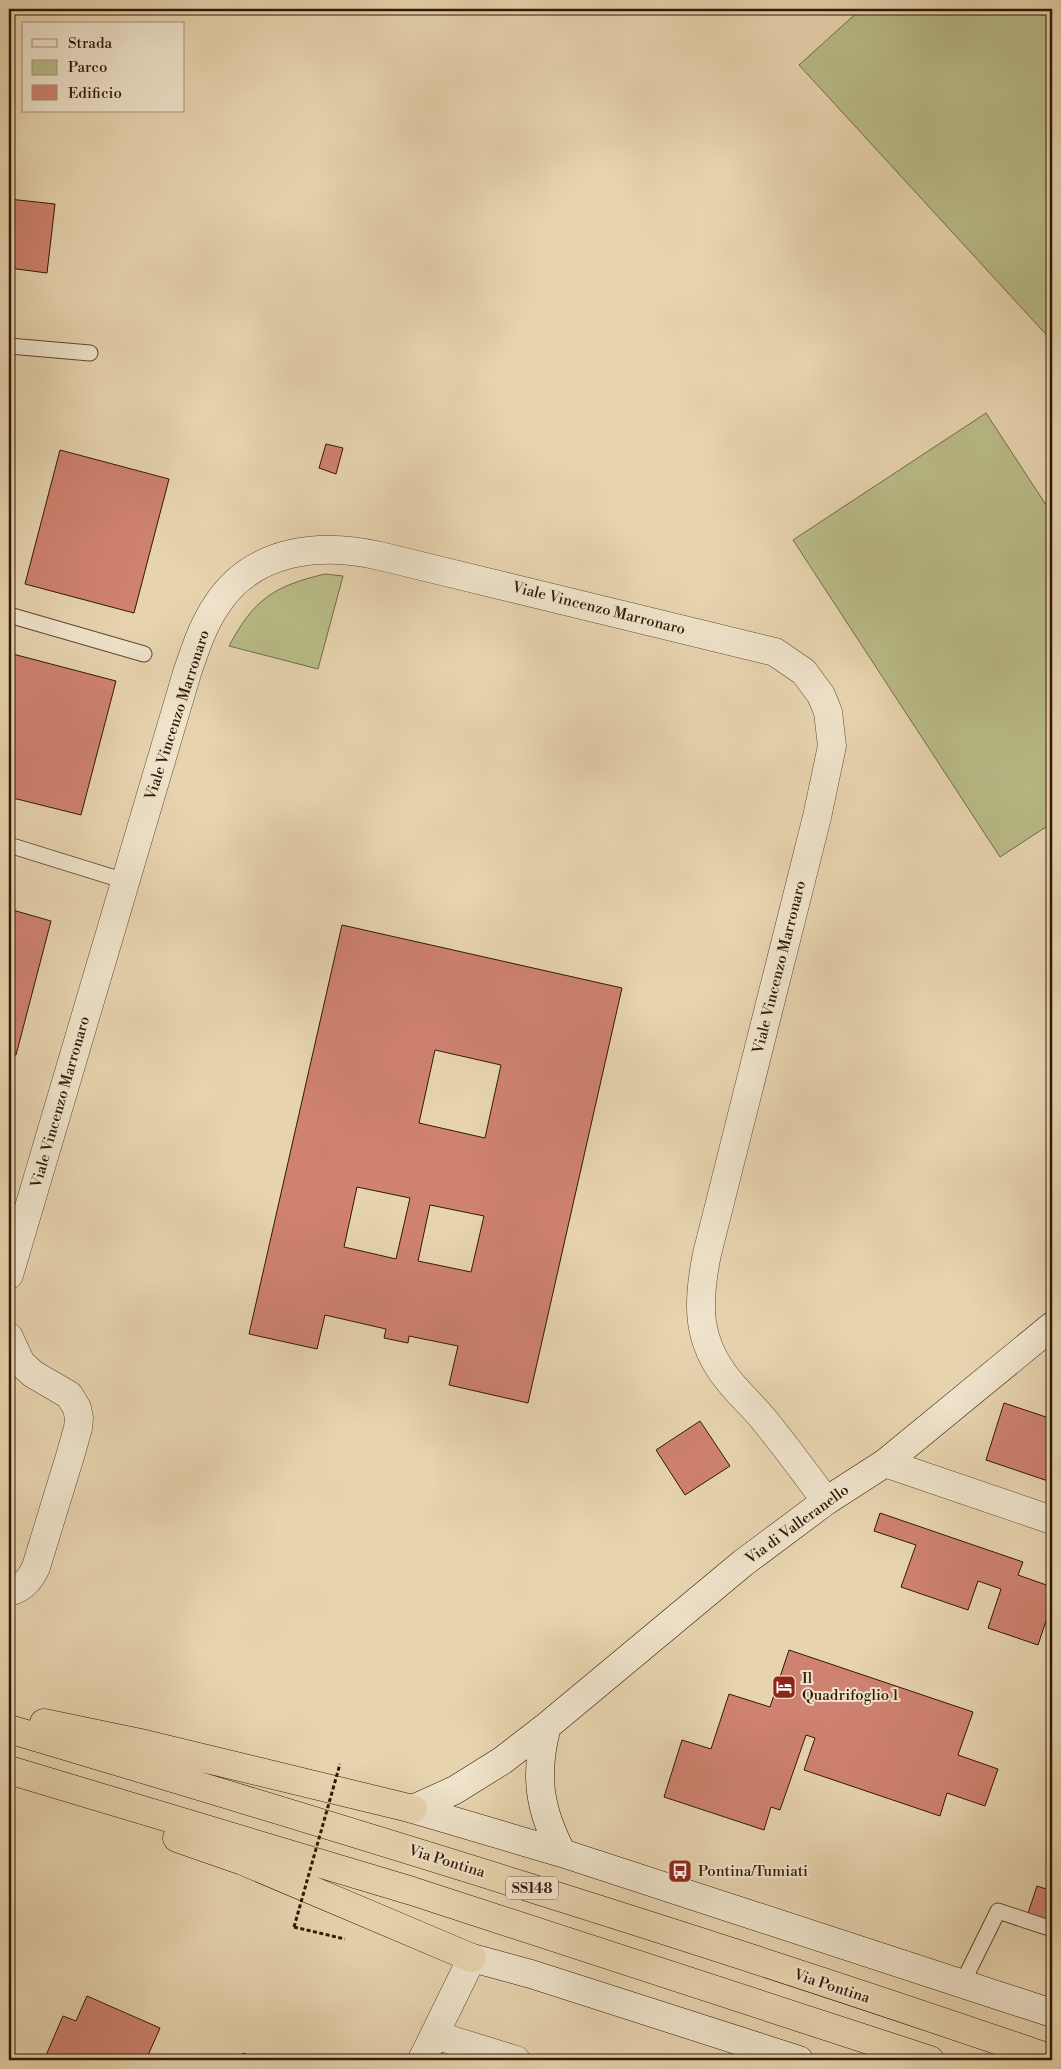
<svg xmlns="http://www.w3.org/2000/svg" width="1061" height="2069" viewBox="0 0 1061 2069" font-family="'Libre Bodoni',serif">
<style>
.green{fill:#b9bc88;stroke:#756a46}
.building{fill:#cf8270;stroke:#311805;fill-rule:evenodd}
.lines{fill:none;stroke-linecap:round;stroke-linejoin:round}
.lane-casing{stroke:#5e4730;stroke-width:17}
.street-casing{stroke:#5e4730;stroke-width:29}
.secondary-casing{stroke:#311805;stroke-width:29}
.highway-casing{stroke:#311805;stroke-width:29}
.path{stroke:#311805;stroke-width:3;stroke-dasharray:4 2.5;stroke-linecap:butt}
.lane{stroke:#efe3cb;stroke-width:15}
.street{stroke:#efe3cb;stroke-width:28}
.secondary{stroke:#efe3cb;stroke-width:28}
.highway{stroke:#e7d4af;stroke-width:28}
.path-bridge{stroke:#311805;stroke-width:3;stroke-dasharray:4 2.5;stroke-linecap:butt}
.labels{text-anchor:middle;stroke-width:4;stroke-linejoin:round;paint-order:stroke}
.shield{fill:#efe3cb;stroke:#6a5540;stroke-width:1}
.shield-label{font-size:14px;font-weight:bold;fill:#311805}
.street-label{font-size:15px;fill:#311805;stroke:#efe3cb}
.poi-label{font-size:15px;fill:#311805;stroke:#efe3cb;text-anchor:start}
</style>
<rect width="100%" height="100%" fill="#e7d4af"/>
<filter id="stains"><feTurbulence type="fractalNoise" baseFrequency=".004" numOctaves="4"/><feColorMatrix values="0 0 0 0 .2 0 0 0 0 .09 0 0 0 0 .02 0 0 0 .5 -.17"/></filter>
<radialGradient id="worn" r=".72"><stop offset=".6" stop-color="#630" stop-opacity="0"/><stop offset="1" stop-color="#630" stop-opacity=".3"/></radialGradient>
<!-- green -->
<path class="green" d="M861 9H1052V341L799 65Z
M986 413 1052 514V823L1000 857 793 540Z
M325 574 343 576 318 669 229 646C254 599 274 586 325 574Z"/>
<!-- building -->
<path class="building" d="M9 199 55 204 47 273 9 268Z
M326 444 343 448 336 474 319 468Z
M60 450 169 479 134 613 25 584Z
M9 653 116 681 81 815 9 797Z
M9 909 51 921 16 1055 9 1053Z
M342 925 622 988 528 1403 449 1385 458 1346 409 1336 408 1343 384 1338 386 1329 325 1315 317 1349 249 1334ZM435 1050 501 1065 485 1138 419 1123ZM357 1187 410 1198 396 1259 344 1247ZM430 1205 484 1216 471 1272 418 1261Z
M1004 1403 1052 1419V1467L1048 1481 986 1460Z
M700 1421 730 1466 685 1495 656 1450Z
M880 1513 1023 1562 1018 1575 1052 1587V1603L1038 1645 988 1628 1001 1589 978 1581 968 1610 901 1587 916 1545 874 1531Z
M789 1650 973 1712 958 1755 998 1769 985 1806 947 1793 940 1816 804 1770 815 1738 806 1735 780 1810 771 1807 764 1830 664 1797 682 1740 711 1749 729 1694 770 1707Z
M1037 1886 1052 1891V1931L1025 1922Z
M1052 1958V1973L1048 1972Z
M87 1996 160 2028 146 2060H44L63 2016 76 2021Z
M243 2053 259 2060H240Z"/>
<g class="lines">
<!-- lane casing -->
<g class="lane-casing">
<path id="lane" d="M9 346 90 353
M9 615 144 654
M9 845 125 881
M962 1984 998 1911 1052 1929"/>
</g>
<!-- street casing -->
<g class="street-casing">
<path id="street" d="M9 1275 187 673C195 650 202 627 216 606 252 549 320 542 380 556L775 652 804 672 821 695 828 712 832 746 817 817 707 1254C697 1303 696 1341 729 1381 740 1395 754 1407 765 1421 786 1447 806 1474 826 1501
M9 1337 21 1363 33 1374 69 1395 77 1408 79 1418 78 1428 71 1453 36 1567C30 1580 23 1588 9 1592
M885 1463 1052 1520
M435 2035 516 2060
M422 2060 472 1958"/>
</g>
<!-- secondary casing -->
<g class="secondary-casing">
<path id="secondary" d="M547 1726C534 1775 539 1809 562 1853
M413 1809 455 1790 503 1760 547 1726 743 1563 826 1501 885 1463 1052 1326
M413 1809 562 1853 1052 2013
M472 1958 531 1974 799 2060"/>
</g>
<!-- highway casing -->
<g class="highway-casing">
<path id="highway" d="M44 1723 145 1744 413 1809
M9 1729C358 1833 707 1940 1052 2059
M9 1770 412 1891 930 2060
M177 1838 243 1861 472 1958"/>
</g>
<!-- path -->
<path class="path" d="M294 1927 345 1939"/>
<!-- lane -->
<use href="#lane" class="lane"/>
<!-- street -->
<use href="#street" class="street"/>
<!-- secondary -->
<use href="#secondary" class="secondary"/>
<!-- highway -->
<use href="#highway" class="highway"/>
<!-- path-bridge -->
<path class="path-bridge" d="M294 1927 340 1764"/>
</g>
<!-- icons -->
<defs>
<g id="hotel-square" transform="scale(1.25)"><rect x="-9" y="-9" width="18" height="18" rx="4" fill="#8f2418" stroke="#efe3cb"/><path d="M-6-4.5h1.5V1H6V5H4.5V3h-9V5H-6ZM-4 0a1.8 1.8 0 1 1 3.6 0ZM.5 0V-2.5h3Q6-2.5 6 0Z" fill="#fff"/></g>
<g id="bus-square" transform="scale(1.25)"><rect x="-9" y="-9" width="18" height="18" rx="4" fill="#8f2418" stroke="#efe3cb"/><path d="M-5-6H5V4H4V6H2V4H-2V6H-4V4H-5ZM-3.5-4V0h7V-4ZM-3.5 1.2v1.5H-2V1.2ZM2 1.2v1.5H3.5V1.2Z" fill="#fff"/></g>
</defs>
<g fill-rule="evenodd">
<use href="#hotel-square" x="784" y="1687"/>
<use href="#bus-square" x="680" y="1871"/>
</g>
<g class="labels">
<!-- shield labels -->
<rect class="shield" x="506" y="1876.5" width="52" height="23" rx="4"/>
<g class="shield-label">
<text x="532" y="1893">SS148</text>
</g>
<!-- street labels -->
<g class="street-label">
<text transform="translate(599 608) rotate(14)" y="5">Viale Vincenzo Marronaro</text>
<text transform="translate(177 715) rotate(-72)" y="5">Viale Vincenzo Marronaro</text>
<text transform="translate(779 967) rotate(-76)" y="5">Viale Vincenzo Marronaro</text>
<text transform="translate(60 1102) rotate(-74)" y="5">Viale Vincenzo Marronaro</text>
<text transform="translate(797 1524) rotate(-36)" y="5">Via di Valleranello</text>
<text transform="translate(447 1861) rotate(17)" y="5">Via Pontina</text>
<text transform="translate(832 1986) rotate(18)" y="5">Via Pontina</text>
</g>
<!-- poi labels -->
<g class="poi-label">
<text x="802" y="1683">Il<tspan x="802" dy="17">Quadrifoglio 1</tspan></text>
<text x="698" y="1876">Pontina/Tumiati</text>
</g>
</g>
<!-- margin -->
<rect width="1061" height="2069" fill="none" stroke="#e7d4af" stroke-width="30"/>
<rect x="10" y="10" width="1041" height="2049" fill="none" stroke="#311805" stroke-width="2.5"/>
<rect x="15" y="15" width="1031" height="2039" fill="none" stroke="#311805"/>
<!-- legend -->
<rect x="22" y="22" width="162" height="90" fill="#efe3cb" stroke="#a3927c"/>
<rect x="32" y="39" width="25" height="8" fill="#efe3cb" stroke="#a3927c"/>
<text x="68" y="48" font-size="15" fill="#311805">Strada</text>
<rect x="32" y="60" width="25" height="15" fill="#b9bc88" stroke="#a3927c"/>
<text x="68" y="72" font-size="15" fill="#311805">Parco</text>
<rect x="32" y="85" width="25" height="15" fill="#cf8270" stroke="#a3927c"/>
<text x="68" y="98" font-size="15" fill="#311805">Edificio</text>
<rect width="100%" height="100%" filter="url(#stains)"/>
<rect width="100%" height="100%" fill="url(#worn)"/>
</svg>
